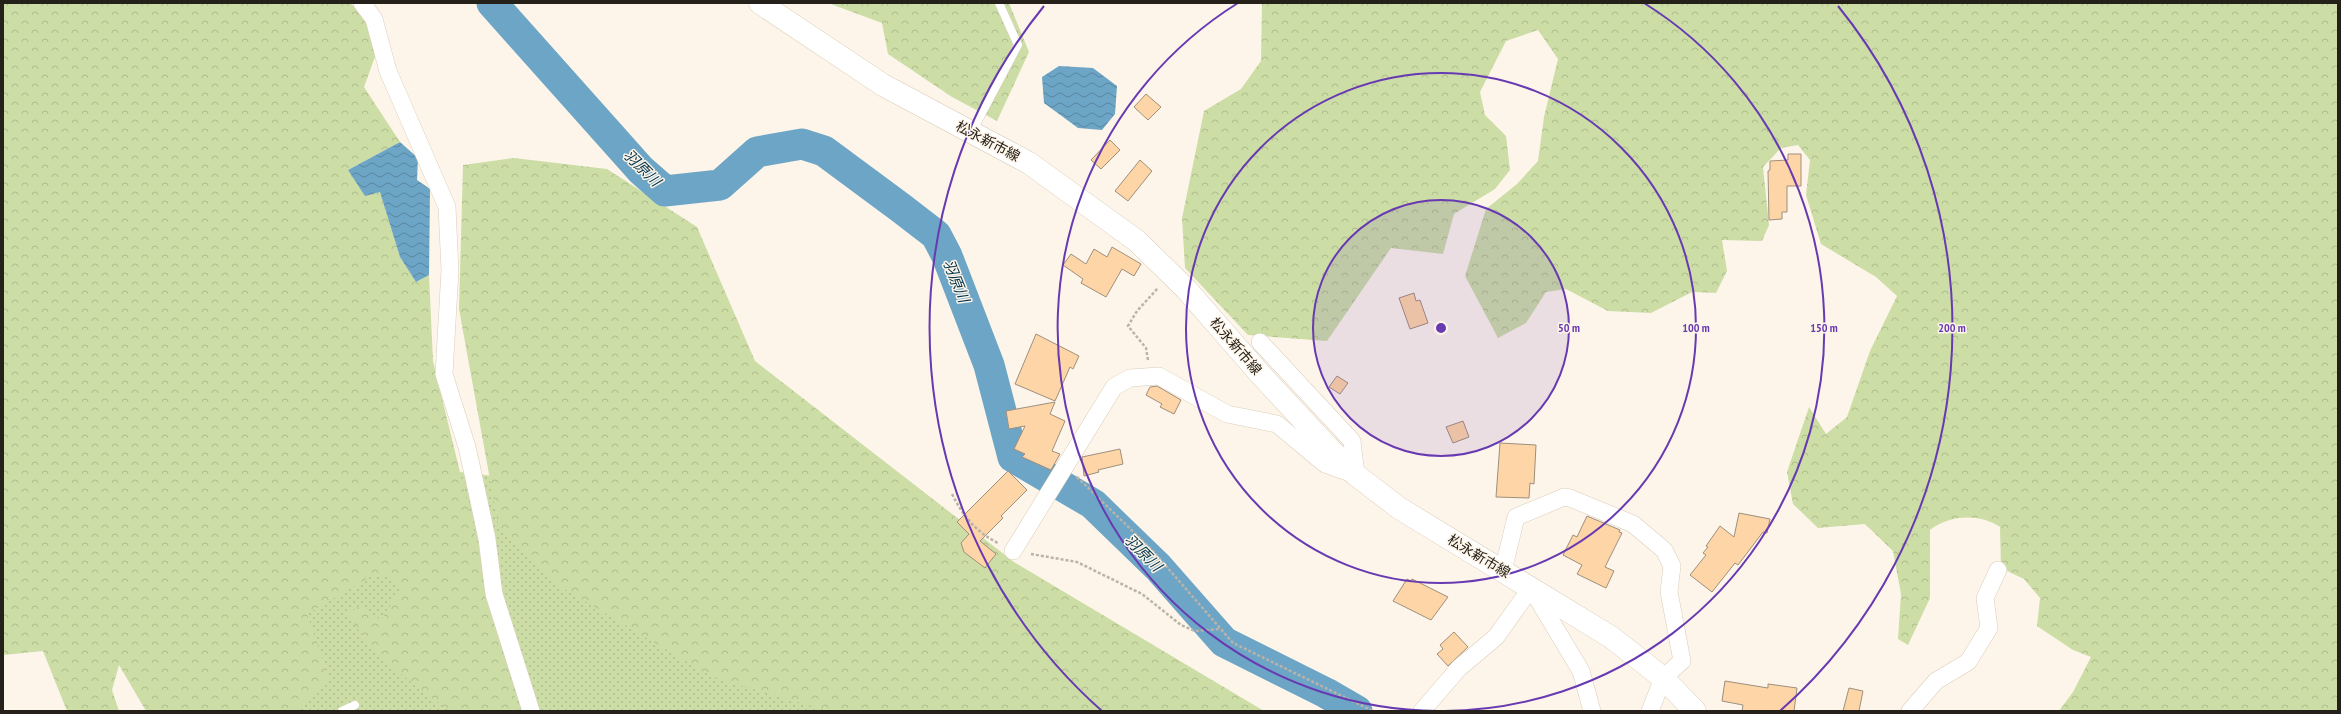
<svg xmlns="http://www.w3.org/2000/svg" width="2341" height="714" viewBox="0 0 2341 714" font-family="'PT Sans Narrow','Noto Sans JP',sans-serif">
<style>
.grass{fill:url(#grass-dots)}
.forest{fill:url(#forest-crowns)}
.water{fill:url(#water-waves)}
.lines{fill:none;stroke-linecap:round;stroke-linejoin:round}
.river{stroke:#6ca5c6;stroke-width:31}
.building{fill:#fed5a6;stroke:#9e8f7e}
.lane-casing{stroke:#dacdb9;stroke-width:9}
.street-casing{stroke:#dacdb9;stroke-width:18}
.secondary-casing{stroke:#dacdb9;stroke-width:23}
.path{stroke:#bab3a8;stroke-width:2.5;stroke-dasharray:3 2;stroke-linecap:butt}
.lane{stroke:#fff;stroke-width:8}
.street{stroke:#fff;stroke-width:17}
.secondary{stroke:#fff;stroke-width:22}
.ring{fill:none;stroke:#683ab2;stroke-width:2}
.labels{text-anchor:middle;stroke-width:3;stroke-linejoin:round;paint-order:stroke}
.street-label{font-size:14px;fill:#252019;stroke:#fdf5e9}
.water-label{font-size:15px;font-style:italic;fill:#04364d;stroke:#fdf5e9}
.centre{fill:#683ab2;stroke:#fdf5e9;stroke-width:2}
.ring-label{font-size:12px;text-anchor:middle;font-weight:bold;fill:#683ab2;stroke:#fdf5e9;stroke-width:3;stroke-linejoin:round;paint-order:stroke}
</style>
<defs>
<pattern id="grass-dots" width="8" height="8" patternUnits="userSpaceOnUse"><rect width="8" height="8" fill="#ccdda6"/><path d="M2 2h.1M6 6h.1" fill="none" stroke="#afbd8e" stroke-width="1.8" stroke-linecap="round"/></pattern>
<pattern id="forest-crowns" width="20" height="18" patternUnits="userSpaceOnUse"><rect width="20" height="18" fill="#ccdda6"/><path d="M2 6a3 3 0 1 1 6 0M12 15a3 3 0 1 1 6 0" fill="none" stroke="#afbd8e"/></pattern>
<pattern id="water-waves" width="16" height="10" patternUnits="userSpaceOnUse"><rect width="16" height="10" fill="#6ca5c6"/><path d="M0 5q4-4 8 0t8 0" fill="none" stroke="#5986a0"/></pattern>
</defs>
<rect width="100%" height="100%" fill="#fdf5e9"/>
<!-- grass -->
<path class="grass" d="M311 454 543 482 852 711H222Z"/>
<!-- forest -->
<path class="forest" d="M3 3H350L364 14 376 54 364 87 400 142 348 170 380 191 400 257 416 282 429 275 433 361 518 711H451L420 690 375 651 347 615 359 606 381 620 401 589 389 576 370 577 307 614 329 677 297 711H146L119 665 112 690 119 711H67L43 651 3 655Z
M828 3H1009L1029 52 997 121 952 97 888 54 882 23Z
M1262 3H2338V711H2059L2073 692 2091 657 2073 650 2037 626 2040 598 2024 579 2001 568 2000 527C1979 513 1949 515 1930 530V598L1908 645 1898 639 1901 594 1893 551 1865 524 1818 528 1793 504 1787 472 1809 407 1826 434 1847 417 1870 351 1897 296 1876 277 1821 244 1806 195 1810 160 1798 145 1781 148 1763 167 1769 225 1762 241 1722 240 1727 271 1716 293 1692 292 1651 313 1608 311 1566 289 1546 292 1526 323 1498 338 1465 276 1486 209 1517 184 1538 161 1544 117 1558 59 1538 30 1506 41 1480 92 1485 115 1506 136 1510 170 1495 189 1454 214 1443 254 1391 248 1327 341 1248 335 1185 268 1182 218 1204 111 1241 89 1261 61Z
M514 158 607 169 697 227 755 361 1014 562 1264 711H829L714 678 556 584 499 529 459 309 463 165Z"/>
<!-- water -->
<path class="water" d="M1059 66 1093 68 1117 86 1115 114 1102 130 1078 128 1044 103 1042 77Z
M400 142 418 158 417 180 430 189 429 275 416 282 400 257 380 192 365 196 348 170Z"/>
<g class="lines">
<!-- river -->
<path class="river" d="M492 3 641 170 665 191 720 185 757 152 802 144 824 151 901 208 936 235 947 256 989 365 1013 457 1093 504 1158 567 1224 642 1326 693 1357 711"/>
</g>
<!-- building -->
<path class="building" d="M1146 94 1161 107 1148 120 1134 107Z
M1110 140 1120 150 1101 169 1091 160Z
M1788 154H1801V186H1787V212H1782V219L1769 220 1768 171 1770 170V161L1788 160Z
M1140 160 1152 171 1128 201 1115 191Z
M1112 247 1141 264 1134 276 1122 269 1106 297 1081 283 1083 279 1063 265 1071 254 1086 264 1094 249 1107 257Z
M1414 293 1416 301 1420 300 1428 323 1410 329 1399 298Z
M1036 334 1079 356 1073 369 1070 367 1055 401 1015 384Z
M1337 376 1348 383 1340 394 1329 387Z
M1157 386 1181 400 1174 414 1160 407 1162 404 1146 395 1150 387Z
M1055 402 1050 414 1065 421 1052 451 1060 454 1051 470 1022 457 1025 454 1014 449 1025 426 1009 429 1006 411Z
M1463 421 1469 437 1453 443 1446 427Z
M1500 443 1536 445 1534 484 1530 483 1529 498 1496 497Z
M1120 449 1123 464 1098 470 1099 472 1084 476 1082 457Z
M1008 471 1027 490 1001 516 1003 518 980 541 996 554 985 568 964 552 961 543 969 534 957 522Z
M1739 513 1770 519 1767 533 1763 532 1738 565 1735 563 1712 592 1690 575 1706 555 1703 553 1708 547 1706 546 1720 526 1734 537Z
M1587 516 1620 530 1619 532 1622 533 1605 567 1614 571 1606 588 1577 574 1582 565 1563 555 1573 535 1577 537Z
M1407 579 1411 581 1412 579 1448 597 1431 620 1393 601Z
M1454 632 1468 647 1448 666 1437 654 1443 649 1440 645Z
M1725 681 1768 688V684L1797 688 1794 711H1742L1743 705 1722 701Z
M1849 688 1863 691 1859 711H1843Z"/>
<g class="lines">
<!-- lane casing -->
<g class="lane-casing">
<path id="lane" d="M972 132 1018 45 999 3
M342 711 355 705"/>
</g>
<!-- street casing -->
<g class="street-casing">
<path id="street" d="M362 3 374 19 388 71 447 207 450 270 444 374 467 447 477 492 487 539 494 594 531 711
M1013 551 1114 387 1130 378 1159 376 1227 414 1277 424 1325 464 1356 475 1352 441 1260 342
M1503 571 1516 517 1564 497 1570 498 1633 524 1664 550 1672 566 1669 592 1682 661 1663 678 1650 711
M1422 711 1459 668 1496 637 1531 588 1581 671 1592 711
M1910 711 1936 681 1968 662 1989 628 1985 598 1998 570"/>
</g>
<!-- secondary casing -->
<g class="secondary-casing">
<path id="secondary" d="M760 3 883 85 1029 163 1137 241 1186 289 1261 375 1328 447 1356 475 1399 508 1611 637 1663 678 1695 711"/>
</g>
<!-- path -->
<path class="path" d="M1148 360 1146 348 1128 326 1137 311 1158 288
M1077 477 1153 551 1233 643 1373 711
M952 494C963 516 976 532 998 543
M1031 554 1077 562 1142 594 1181 625 1195 631 1220 629"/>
<!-- lane -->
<use href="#lane" class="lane"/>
<!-- street -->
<use href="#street" class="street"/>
<!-- secondary -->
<use href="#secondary" class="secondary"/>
</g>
<!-- distance rings -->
<circle cx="1441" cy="328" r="128" fill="#683ab2" fill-opacity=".12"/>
<g class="ring">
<circle cx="1441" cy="328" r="128"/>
<circle cx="1441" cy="328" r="255"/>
<path d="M1438 711A383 383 0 0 1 1238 3M1644 3A383 383 0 0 1 1444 711"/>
<path d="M1102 711A511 511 0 0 1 1044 6M1838 6A511 511 0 0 1 1780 711"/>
</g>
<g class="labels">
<!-- street labels -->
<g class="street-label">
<text transform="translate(988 141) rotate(28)" y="5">松永新市線</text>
<text transform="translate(1236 346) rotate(49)" y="5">松永新市線</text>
<text transform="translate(1479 556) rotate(31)" y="5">松永新市線</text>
</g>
<!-- water labels -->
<g class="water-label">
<text transform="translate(642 168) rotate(45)" y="5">羽原川</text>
<text transform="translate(956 281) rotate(68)" y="5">羽原川</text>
<text transform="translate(1143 553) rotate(45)" y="5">羽原川</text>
</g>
</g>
<circle cx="1441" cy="328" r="6" class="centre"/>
<g class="ring-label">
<text x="1569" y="332">50 m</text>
<text x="1696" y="332">100 m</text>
<text x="1824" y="332">150 m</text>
<text x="1952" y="332">200 m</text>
</g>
<!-- border -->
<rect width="2341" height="714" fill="none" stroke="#252019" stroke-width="8"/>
</svg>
